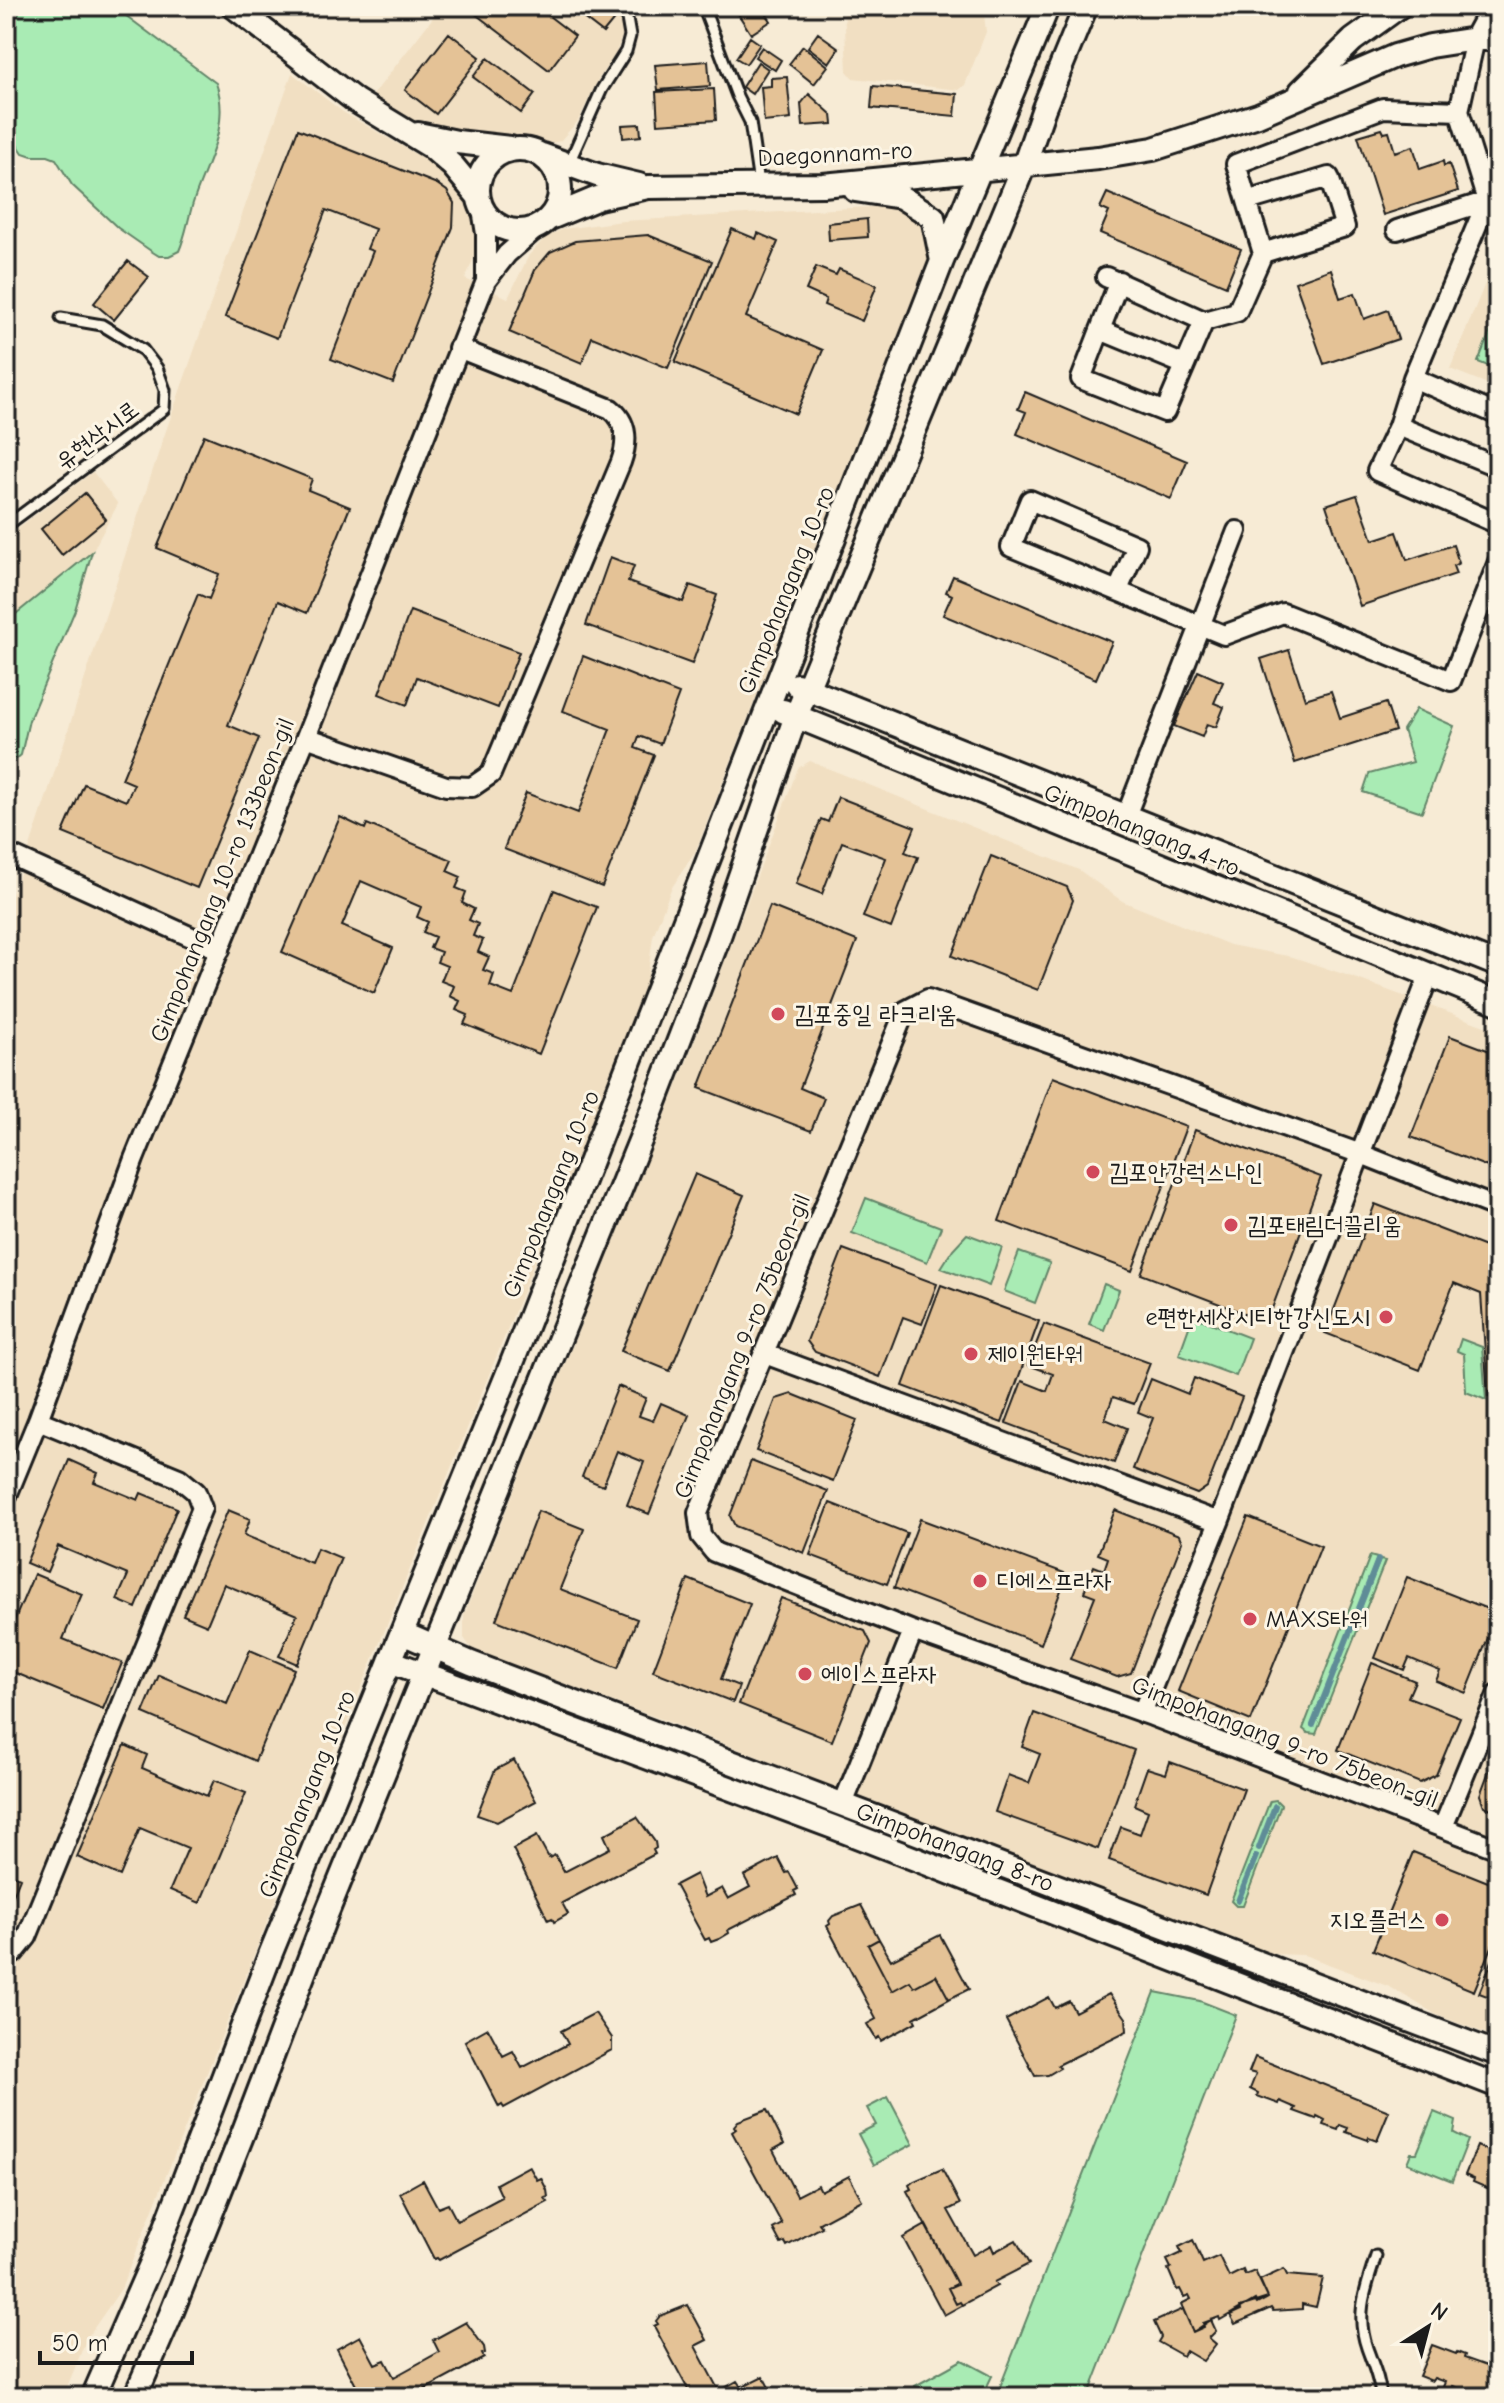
<svg xmlns="http://www.w3.org/2000/svg" width="1504" height="2403" viewBox="0 0 1504 2403" font-family="'Comic Neue','Poor Story',sans-serif">
<style>
.built{fill:#f1dfc2}
.green{fill:#a9ebb4;stroke:#628468;stroke-width:2}
.lines{fill:none;stroke-linecap:round;stroke-linejoin:round}
.stream{stroke:#5e8c97;stroke-width:6}
.building{fill:#e4c296;stroke:#1c1c1c;stroke-width:2}
.service-casing{stroke:#1c1c1c;stroke-width:15}
.minor-casing{stroke:#1c1c1c;stroke-width:24}
.tertiary-casing{stroke:#1c1c1c;stroke-width:28}
.service{stroke:#fcf5e5;stroke-width:9}
.minor{stroke:#fcf5e5;stroke-width:18}
.tertiary{stroke:#fcf5e5;stroke-width:22}
.poi-dot{fill:#d1495b;stroke:#fcf5e5;stroke-width:3}
.labels{text-anchor:middle;stroke-width:6;stroke-linejoin:round;paint-order:stroke}
.street-label{font-size:24px;fill:#1c1c1c;stroke:#fcf5e5}
.poi-label{font-size:24px;fill:#1c1c1c;stroke:#fcf5e5;text-anchor:start}
</style>
<rect width="100%" height="100%" fill="#f7ebd5"/>
<filter id="ink" filterUnits="userSpaceOnUse"><feTurbulence type="fractalNoise" baseFrequency=".0125" numOctaves="2"/><feDisplacementMap in="SourceGraphic" scale="16" xChannelSelector="R" yChannelSelector="G"/><feConvolveMatrix kernelMatrix="1 2 1 2 8 2 1 2 1" color-interpolation-filters="sRGB"/></filter>
<g filter="url(#ink)">
<!-- built -->
<path class="built" d="M442 6H615L621 19 622 36 616 53 599 78 578 121 560 141 548 144 459 142 410 125 373 95Z
M844 6H983L986 32 965 85 959 90 853 78 847 71Z
M292 73 343 112 429 162 455 184 468 201 475 216 477 231 474 258 465 279 508 298 529 255 546 237 563 229 623 221 887 206 902 208 915 215 924 225 930 241 928 260 696 850 671 889 653 936 646 989 341 1738 316 1775 298 1818 290 1864 121 2289 87 2338 63 2397H6V912L31 844 162 442Z
M1498 252V388L1450 369Z
M93 472 118 504 92 552 6 622V537Z
M810 761 1079 870 1122 901 1230 945 1293 957 1352 977 1498 1031V2038L1437 2015 1390 1987 1304 1955 1273 1954 974 1842 672 1723 489 1657 471 1648 464 1638V1615L687 1061 798 768Z"/>
<!-- green -->
<path class="green" d="M6 6H113L216 83C231 126 206 163 193 203 188 219 186 235 179 251L169 256H159L151 251 118 228 72 185 56 159 48 156H32L23 153 6 127Z
M1498 312V370L1478 362Z
M92 552 75 610 29 720 21 755 14 761 6 758V622Z
M1416 709 1454 726 1422 812 1363 792 1369 774 1413 762 1403 730Z
M866 1198 941 1227 927 1262 852 1233Z
M967 1234 1002 1247 989 1286 941 1268 953 1249Z
M1019 1252 1050 1263 1035 1303 1004 1291Z
M1104 1284 1119 1290 1104 1330 1089 1324Z
M1193 1316 1250 1338 1236 1376 1179 1355Z
M1461 1339 1482 1347 1486 1400 1466 1392 1464 1354 1457 1351Z
M1370 1556 1377 1558 1313 1725 1380 1560 1385 1561 1316 1734 1308 1733 1303 1729Z
M1276 1800 1281 1805 1243 1906H1236L1231 1901 1270 1801Z
M1155 1992 1200 2001 1236 2015 1088 2397H996Z
M888 2097 913 2144 874 2165 858 2134 876 2125 867 2108Z
M1434 2112 1456 2121 1454 2133 1468 2140 1452 2181 1407 2163 1411 2153H1417Z
M962 2360 992 2376 982 2397H920L915 2386Z"/>
<g class="lines">
<!-- stream -->
<path class="stream" d="M1313 1725 1378 1560
M1259 1848 1275 1806
M1238 1901 1256 1856"/>
</g>
<!-- building -->
<path class="building" d="M465 6H536L575 36 549 70Z
M576 6H604L617 16 603 33 573 10Z
M733 6H761L771 21 751 34Z
M449 33 480 57 436 114 405 90Z
M818 33 839 48 829 63 808 47Z
M750 37 760 44 746 64 736 58Z
M803 46 828 66 814 84 789 64Z
M762 47 781 60 775 70 755 57Z
M488 58 535 94 521 113 473 77Z
M708 61 710 86 658 90 655 65Z
M758 62 768 69 752 94 742 87Z
M787 77 791 119 764 122 761 87 771 86V78Z
M873 86 957 94 955 116 871 108Z
M714 89 716 120 658 124 656 92Z
M809 94 832 115 833 124 803 126 801 104Z
M640 124 641 136 623 138 622 125Z
M298 129 437 184 447 191 454 203 453 227 393 383 331 359 373 251 367 249 375 229 326 210 277 338 225 317Z
M1382 129 1384 133 1389 132 1395 152 1413 146 1420 169 1443 161 1444 166 1449 164 1458 191 1383 215 1358 136Z
M1107 193 1241 249 1226 286 1100 233 1109 212 1100 208Z
M867 219 868 237 829 240 828 223Z
M732 229 756 239 758 233 778 242 746 317 823 350 796 414 675 362Z
M648 235 712 261 668 368 592 337 582 363 509 332 535 270 550 252 575 241Z
M128 261 149 277 114 320 94 303Z
M816 267 836 275 839 269 877 285 862 321 824 305 826 299 806 290Z
M1331 269 1340 298 1355 293 1364 319 1388 310 1398 339 1324 364 1295 282Z
M1025 392 1187 461 1171 499 1017 434 1026 412 1018 409Z
M204 435 312 479 308 490 350 507 307 613 278 601 228 725 259 738 197 888 63 833 84 784 126 801 134 784 122 779 198 594 209 599 219 574 157 548Z
M85 493 106 519 62 555 41 529Z
M1357 495 1373 540 1397 532 1407 560 1453 545 1459 563 1453 566 1456 574 1360 606 1326 505Z
M610 557 634 566 628 582 683 602 690 585 717 595 692 664 586 625Z
M953 576 1112 642 1096 679 943 615 952 595 946 592Z
M410 611 519 652 498 708 417 677 407 705 379 694Z
M1289 650 1305 699 1331 691 1340 718 1386 703 1395 731 1295 763 1261 659Z
M583 656 679 694 660 744 639 736 635 748 654 755 602 887 504 849 526 793 578 813 610 729 563 711Z
M1198 671 1223 682 1214 703 1224 707 1216 727 1207 724 1202 737 1174 726Z
M838 797 915 827 905 852 918 857 891 928 863 917 886 858 842 842 822 894 796 884 821 819 828 822Z
M340 817 365 829 367 824 452 860 447 871 461 877 456 888 466 892 462 903 474 909 469 920 478 924 473 936 483 940 478 952 489 957 483 970 494 974 490 986 513 995 554 890 597 907 539 1054 464 1024 468 1015 456 1010 460 1001 450 996 454 986 441 981 447 966 437 962 441 952 430 948 435 937 423 932 428 922 417 917 421 907 361 881 342 926 393 948 374 993 282 952Z
M991 856 1067 887 1073 900 1038 990 952 956Z
M770 906 857 941 800 1088 824 1098 811 1131 699 1088Z
M1450 1036 1498 1054V1171L1411 1137Z
M1053 1077 1186 1127 1132 1271 999 1221Z
M1195 1130 1321 1177 1267 1322 1141 1274Z
M695 1174 744 1195 670 1371 621 1351Z
M1375 1204 1498 1252V1399L1488 1396 1481 1294 1454 1283 1420 1370 1325 1333Z
M843 1249 937 1284 922 1324 903 1317 880 1377 815 1352 807 1341Z
M941 1285 1039 1321 1002 1423 903 1386Z
M1044 1324 1150 1363 1134 1404 1113 1397 1105 1419 1127 1428 1114 1463 1006 1423 1022 1381 1047 1391 1053 1374 1028 1365Z
M1194 1378 1242 1397 1207 1487 1197 1494 1133 1469 1153 1418 1138 1412 1151 1379 1188 1394Z
M618 1386 646 1398 639 1416 653 1421 661 1403 689 1415 649 1514 627 1505 644 1462 617 1451 603 1486 582 1477Z
M792 1394 857 1420 833 1481 756 1451 776 1399Z
M69 1460 98 1473 94 1482 138 1500 141 1493 177 1508 136 1608 117 1600 128 1575 58 1546 47 1572 26 1563Z
M751 1461 828 1491 804 1553 735 1526 730 1516Z
M830 1503 907 1533 887 1584 810 1555Z
M228 1510 250 1519 244 1535 311 1563 317 1548 341 1558 297 1664 279 1656 297 1615 224 1584 207 1625 183 1615Z
M1115 1510 1179 1535 1182 1542 1131 1673 1117 1677 1070 1659 1095 1596 1084 1592 1094 1566 1104 1570 1108 1558 1098 1554Z
M538 1511 584 1529 560 1589 637 1619 618 1668 496 1620Z
M1248 1517 1321 1546 1251 1721 1178 1691Z
M920 1519 1067 1574 1041 1644 894 1588Z
M34 1574 82 1594 63 1639 122 1663 103 1709 6 1669V1640Z
M1407 1577 1498 1613 1466 1693 1436 1681 1440 1671 1409 1658 1404 1670 1375 1658Z
M688 1579 750 1604 721 1679 739 1686 733 1702 653 1671Z
M781 1598 865 1631 871 1643 832 1741 739 1704Z
M250 1650 294 1669 255 1761 143 1713 159 1675 227 1704Z
M1372 1663 1415 1681 1408 1697 1460 1717 1436 1775 1420 1783 1338 1750Z
M1034 1713 1134 1750 1098 1849 995 1812 1008 1775 1029 1783 1040 1754 1022 1747Z
M125 1745 147 1755 142 1768 207 1796 214 1780 246 1793 200 1903 170 1890 188 1848 140 1828 120 1876 77 1857Z
M1498 1747V1812L1484 1806 1480 1795Z
M514 1760 536 1801 497 1822 477 1815 495 1770Z
M1170 1762 1244 1789 1206 1895 1109 1860 1121 1827 1140 1834 1148 1811 1134 1805 1147 1768 1166 1774Z
M637 1817 655 1842 656 1848 653 1850 655 1854 562 1903 568 1914 554 1922 552 1918 548 1920 513 1849 537 1836 549 1858 555 1855 564 1872 610 1848 604 1835Z
M1413 1852 1498 1886V1932L1474 1991 1373 1950Z
M778 1858 786 1873 789 1872 798 1889 794 1891 796 1895 728 1930 729 1933 719 1939 711 1942 709 1938 705 1940 675 1885 696 1874 705 1897 722 1888 728 1899 750 1887 744 1876Z
M6 1872 20 1878 6 1913Z
M861 1905 879 1939 868 1945 892 1991 910 1981 914 1987 936 1975 949 1999 914 2018 916 2022 881 2041 879 2037 876 2039 867 2024 876 2019 827 1926 830 1924 829 1921 833 1916Z
M940 1935 969 1989 949 1999 936 1975 914 1987 910 1981 892 1991 868 1945 879 1939 891 1960Z
M1498 1946V2000L1479 1993Z
M1109 1994 1126 2018 1127 2031 1058 2065 1060 2068 1048 2075 1035 2076 1006 2020 1049 1997 1055 2008 1069 2001 1075 2012Z
M595 2013 612 2038V2050L504 2108 502 2105 499 2107 465 2041 488 2028 503 2056 513 2051 522 2068 568 2044 561 2031Z
M1255 2057 1389 2111 1377 2140 1369 2137 1368 2140 1346 2132 1348 2128 1340 2125 1338 2130 1323 2125 1325 2120 1317 2116 1316 2119 1294 2111 1296 2108 1280 2101 1279 2104 1257 2096 1258 2093 1250 2089 1256 2074 1249 2072Z
M767 2110 784 2144 773 2150 797 2196 818 2185 821 2191 849 2176 862 2200 819 2223 822 2227 787 2246 785 2242 781 2244 773 2229 782 2224 732 2132 736 2129 734 2126 738 2121Z
M1477 2146 1498 2155V2188L1495 2187 1494 2191 1473 2182 1474 2179 1465 2175Z
M529 2166 537 2180 541 2178 547 2190 548 2197 545 2198 548 2202 439 2260 437 2258 434 2259 400 2193 423 2180 438 2208 448 2204 457 2221 502 2197 496 2184Z
M942 2169 960 2204 948 2210 973 2255 991 2245 994 2252 1016 2240 1029 2264 994 2282 997 2286 962 2305 960 2302 956 2304 948 2288 957 2284 907 2191 911 2189 909 2185 914 2181Z
M926 2225 957 2284 948 2288 956 2304 960 2302 962 2305 944 2315 903 2238Z
M1193 2240 1203 2263 1219 2256 1229 2277 1243 2270 1245 2275 1255 2271 1268 2298 1257 2304 1255 2300 1220 2320 1219 2317 1203 2323 1204 2327 1193 2332 1181 2304 1191 2299 1189 2295 1184 2297 1180 2289 1177 2290 1168 2269 1171 2268 1167 2260 1182 2253 1179 2247Z
M1284 2269 1287 2275 1323 2278 1316 2307 1302 2304V2309L1273 2311 1271 2308 1235 2324 1230 2315 1241 2310 1240 2307 1268 2298 1260 2280Z
M688 2305 707 2340 695 2346 719 2391 737 2381 741 2387 763 2376 774 2397H692L654 2326 658 2324 656 2321 660 2316Z
M1183 2309 1193 2332 1211 2320 1216 2331 1209 2338 1216 2344 1203 2361 1186 2351 1183 2356 1158 2342 1161 2337 1154 2322Z
M466 2322 484 2347 485 2353 482 2354 484 2358 411 2397H362L337 2349 360 2336 375 2364 385 2360 394 2377 439 2352 433 2340Z
M1432 2345 1456 2354 1457 2352 1465 2355 1464 2358 1498 2370V2397H1472L1463 2393 1464 2390 1453 2386 1451 2390 1443 2387 1445 2382 1434 2378 1432 2381 1419 2376Z
M859 2385 865 2397H830L843 2390 844 2393Z"/>
<g class="lines">
<!-- service casing -->
<g class="service-casing">
<path id="service" d="M703 6 737 96 750 122 759 184
M569 163 602 89 626 51 630 36 626 13 622 6
M6 526 164 409 165 390 157 368 143 350 102 325 61 318
M1376 2256C1366 2288 1355 2314 1367 2348 1373 2365 1380 2380 1381 2397"/>
</g>
<!-- minor casing -->
<g class="minor-casing">
<path id="minor" d="M1475 39 1459 111 1487 201 1413 378 1498 415
M1247 201 1263 253
M482 209 486 234V281
M1397 230 1487 201
M1106 277 1204 321 1237 312 1263 253 1345 227 1329 177 1247 201 1236 164 1383 108 1459 111
M1119 281 1081 379 1165 412 1204 321
M1100 330 1185 365
M1413 378 1398 426 1377 471 1498 524
M1398 426 1498 467
M1118 590 1137 546 1030 500 1011 547 1224 635 1283 613 1451 681 1498 562
M306 737 446 786 472 787 491 774 621 462C628 442 628 423 611 409L458 348
M1126 816 1237 531
M6 853 220 950
M1498 1208 1361 1154 928 999 905 1011 698 1513 701 1536 714 1552 913 1631 1152 1716 1498 1849
M765 1354 1219 1522
M6 1498 38 1420 134 1159 306 737 486 281 507 254 538 227
M1142 1713 1219 1522 1429 975
M843 1804 913 1631
M1443 1827 1498 1693
M6 1958 14 1953 27 1937 202 1508 196 1492 179 1478 38 1420"/>
</g>
<!-- tertiary casing -->
<g class="tertiary-casing">
<path id="tertiary" d="M233 6 356 101 430 146 453 166 477 195
M1475 39 1493 6
M1301 91 1353 40 1400 6
M418 134 457 142 510 148
M478 190a41 41 0 1 1 82 0a41 41 0 1 1-82 0Z
M542 155 597 175 639 185
M855 190 901 197 933 217 942 261
M550 218 598 198 648 187 823 185 1098 158 1153 149 1258 115 1395 56 1430 46 1475 39H1498
M797 685 1498 965
M783 711 1498 1003
M402 1633 471 1663 1498 2054
M390 1661 833 1827 1498 2086
M93 2397 156 2253 270 1955 510 1368 942 261 1048 6
M135 2397 171 2314 245 2128 326 1915 644 1131 717 942 796 716 1025 163 1044 108 1086 6"/>
</g>
<!-- service -->
<use href="#service" class="service"/>
<!-- minor -->
<use href="#minor" class="minor"/>
<!-- tertiary -->
<use href="#tertiary" class="tertiary"/>
</g>
</g>
<!-- markers -->
<g class="poi-dot">
<circle cx="778" cy="1014" r="8"/>
<circle cx="1093" cy="1172" r="8"/>
<circle cx="1231" cy="1225" r="8"/>
<circle cx="1386" cy="1317" r="8"/>
<circle cx="971" cy="1354" r="8"/>
<circle cx="980" cy="1581" r="8"/>
<circle cx="1250" cy="1619" r="8"/>
<circle cx="805" cy="1674" r="8"/>
<circle cx="1442" cy="1920" r="8"/>
</g>
<g class="labels">
<!-- street labels -->
<g class="street-label">
<text transform="translate(835 154) rotate(-3)" y="8">Daegonnam-ro</text>
<text transform="translate(97 435) rotate(-37)" y="8">유현삭시로</text>
<text transform="translate(786 590) rotate(-68)" y="8">Gimpohangang 10-ro</text>
<text transform="translate(1142 830) rotate(22)" y="8">Gimpohangang 4-ro</text>
<text transform="translate(222 880) rotate(-68)" y="8">Gimpohangang 10-ro 133beon-gil</text>
<text transform="translate(551 1194) rotate(-68)" y="8">Gimpohangang 10-ro</text>
<text transform="translate(742 1346) rotate(-68)" y="8">Gimpohangang 9-ro 75beon-gil</text>
<text transform="translate(1285 1742) rotate(21)" y="8">Gimpohangang 9-ro 75beon-gil</text>
<text transform="translate(307 1794) rotate(-68)" y="8">Gimpohangang 10-ro</text>
<text transform="translate(955 1847) rotate(21)" y="8">Gimpohangang 8-ro</text>
</g>
<!-- poi labels -->
<g class="poi-label">
<text x="794" y="1022">김포중일 라크리움</text>
<text x="1109" y="1180">김포안강럭스나인</text>
<text x="1247" y="1233">김포태림더끌리움</text>
<text x="1370" y="1325" text-anchor="end">e편한세상시티한강신도시</text>
<text x="987" y="1362">제이원타워</text>
<text x="996" y="1589">디에스프라자</text>
<text x="1266" y="1627">MAXS타워</text>
<text x="821" y="1682">에이스프라자</text>
<text x="1426" y="1928" text-anchor="end">지오플러스</text>
</g>
</g>
<!-- margin -->
<rect width="1504" height="2403" fill="none" stroke="#fcf5e5" stroke-width="32"/>
<rect x="16" y="16" width="1472" height="2371" fill="none" stroke="#1c1c1c" stroke-width="3" filter="url(#ink)"/>
<!-- north arrow -->
<g transform="translate(1428 2327) rotate(36)" stroke="#fcf5e5" stroke-width="6" paint-order="stroke">
<path d="M0-6L14 30L0 20L-14 30Z" fill="#1c1c1c"/>
<text y="-12" font-size="22" font-weight="bold" text-anchor="middle" fill="#1c1c1c">N</text>
</g>
<!-- scale -->
<path d="M40 2351v12h152v-12" fill="none" stroke="#1c1c1c" stroke-width="4"/>
<text x="52" y="2351" font-size="24" fill="#1c1c1c" stroke="#fcf5e5" stroke-width="6" paint-order="stroke">50 m</text>
</svg>
